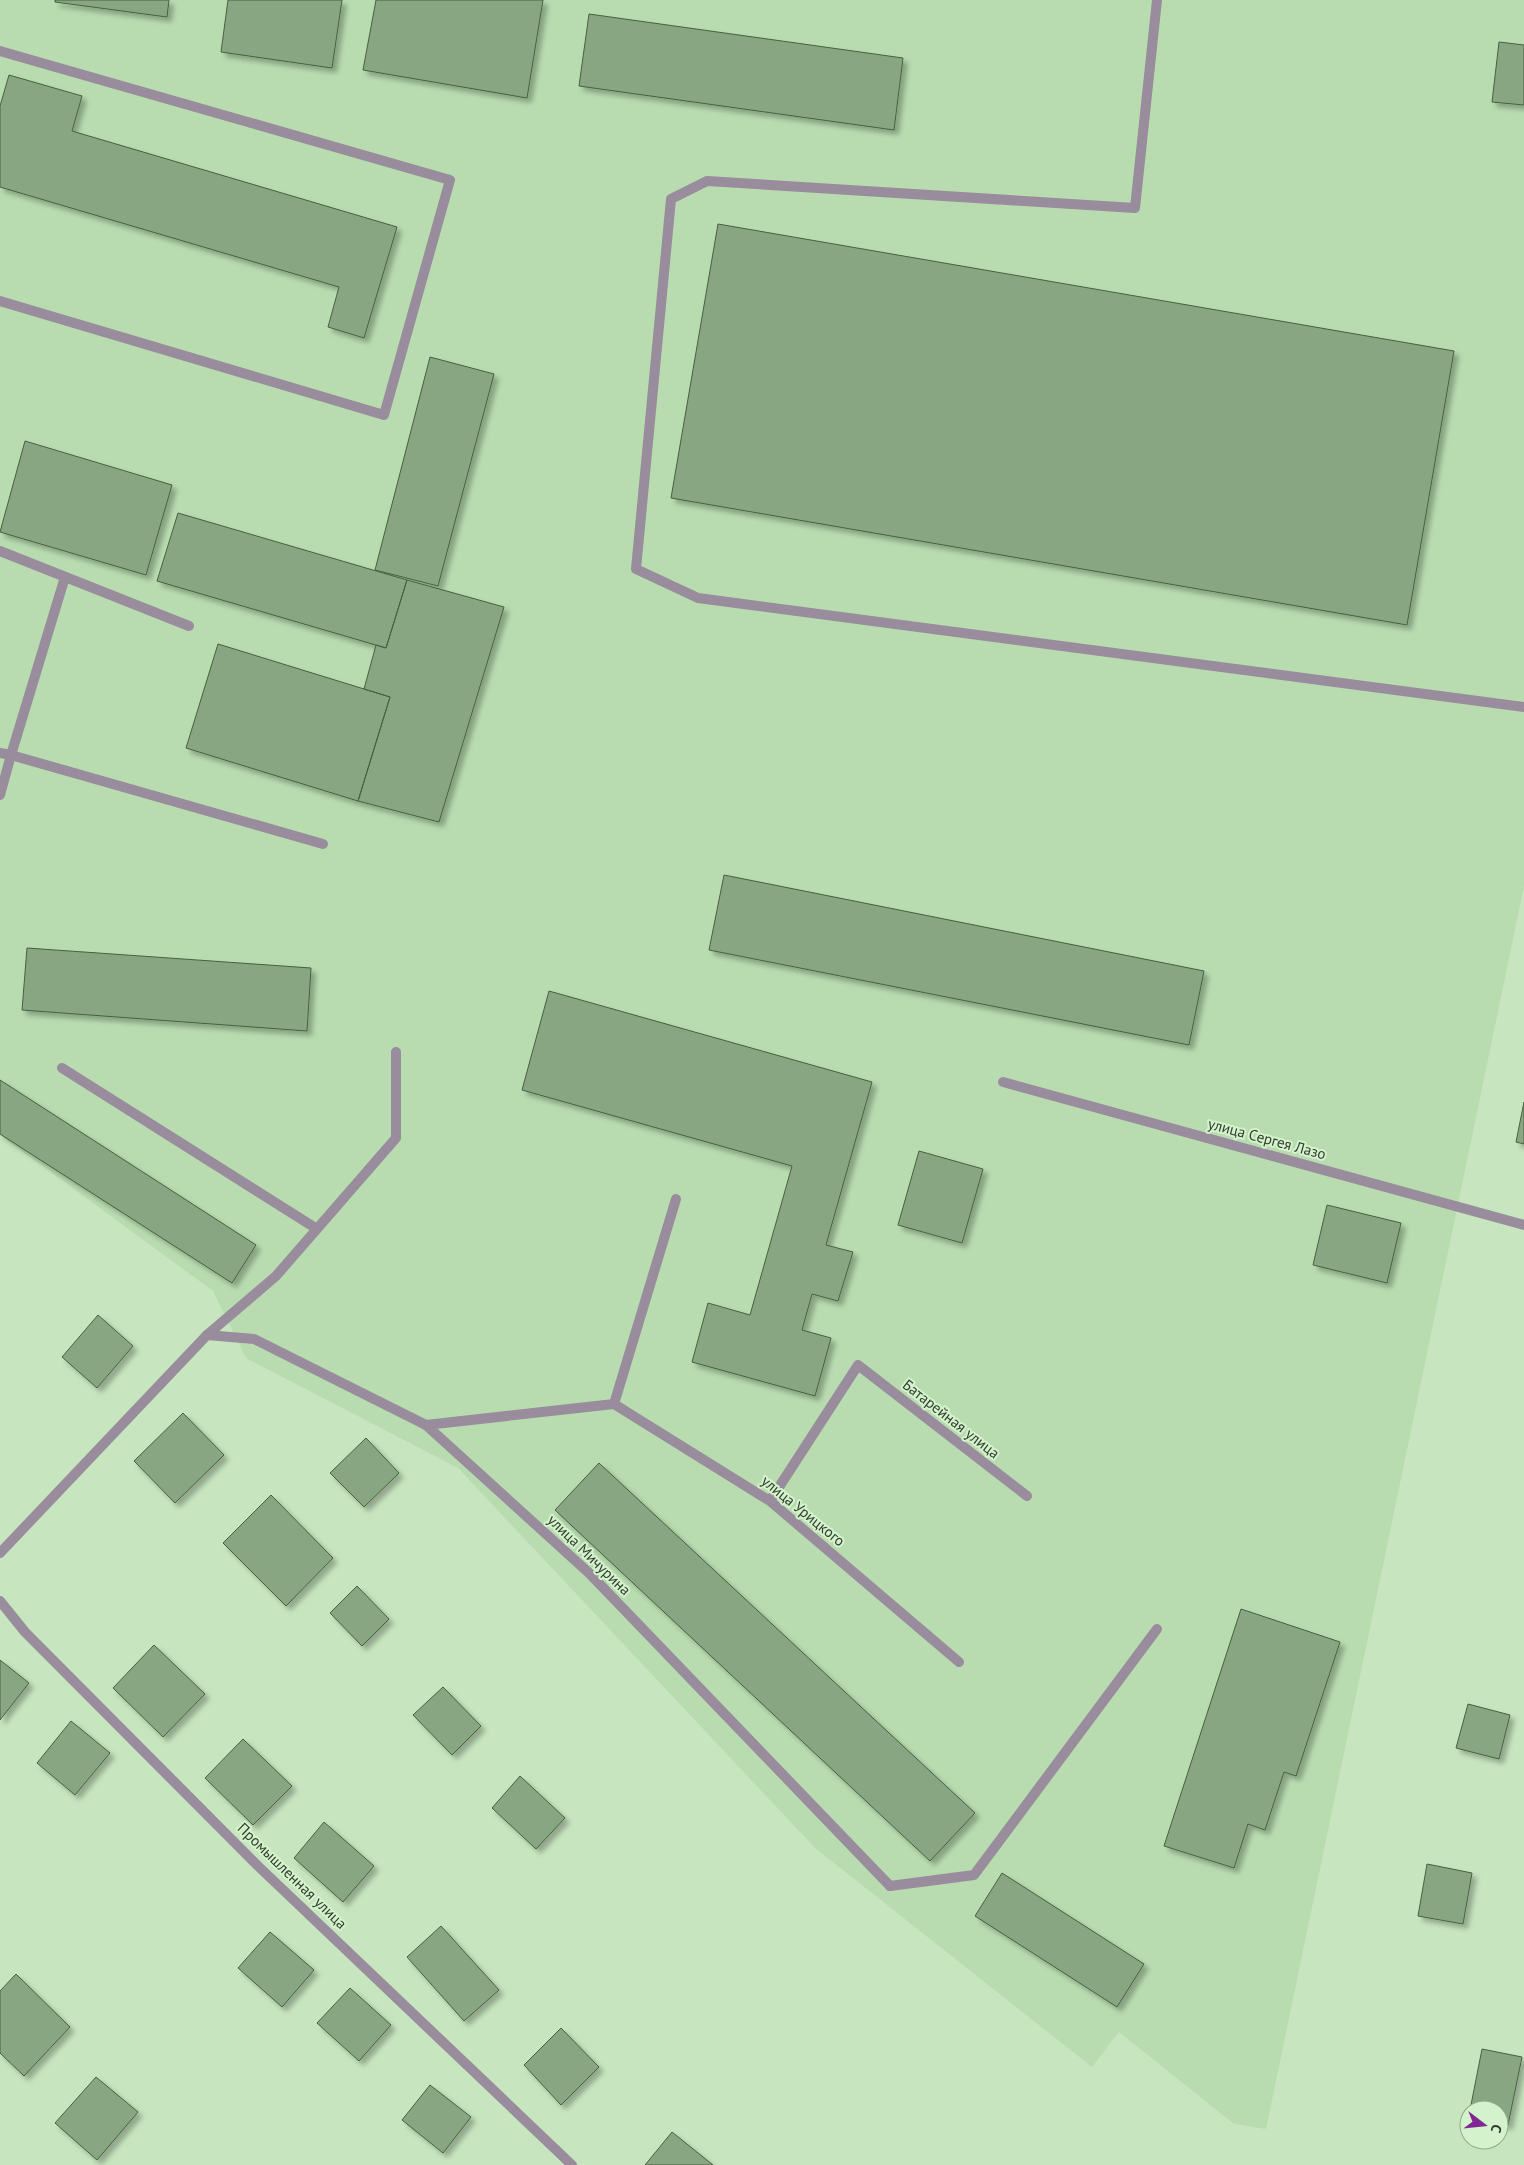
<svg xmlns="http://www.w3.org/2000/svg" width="1524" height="2165" viewBox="0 0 1524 2165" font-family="'PT Sans',sans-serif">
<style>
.built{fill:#b8dcb0}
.building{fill:#89a682;stroke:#466140;filter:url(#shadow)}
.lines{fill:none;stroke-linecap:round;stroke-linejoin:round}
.lane{stroke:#998c9c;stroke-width:10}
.street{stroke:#998c9c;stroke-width:10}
.labels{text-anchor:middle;stroke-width:4;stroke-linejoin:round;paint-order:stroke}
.street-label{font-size:15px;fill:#313d2e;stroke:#d4f3cc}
</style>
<defs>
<filter id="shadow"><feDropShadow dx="4.5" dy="4.5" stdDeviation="2.5" flood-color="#0004"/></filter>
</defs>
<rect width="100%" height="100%" fill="#c7e6bf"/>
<!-- built -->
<path class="built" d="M0 0H1524V886L1266 2129 1234 2124 1119 2032 1092 2067 815 1848 458 1468 246 1358 213 1291 0 1135Z"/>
<!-- building -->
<path class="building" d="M55 0H169L167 17 55 2Z
M228 0H342L332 68 221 52Z
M376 0H543L527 98 363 70Z
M589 14 903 58 894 130 579 86Z
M1499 42 1524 45V105L1492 102Z
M9 75 82 96 72 131 397 227 364 338 328 327 339 287 0 187V106Z
M718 224 1454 351 1407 625 671 498Z
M430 357 494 374 438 586 375 570Z
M25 441 172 485 146 575 0 532Z
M178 513 407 580 386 648 157 581Z
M407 580 504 607 439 822 358 801 390 697 364 689 376 645 386 648Z
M218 644 390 697 358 801 186 748Z
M724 875 1204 971 1189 1045 709 950Z
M27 948 311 968 307 1031 22 1010Z
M549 991 872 1082 826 1245 853 1252 838 1301 812 1294 802 1330 831 1338 815 1396 692 1362 708 1303 750 1315 792 1166 522 1090Z
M0 1080 256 1245 232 1283 0 1134Z
M1524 1102V1144L1516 1142Z
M919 1151 983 1169 962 1243 898 1225Z
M1327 1205 1401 1223 1387 1283 1313 1265Z
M98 1315 133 1346 97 1388 62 1357Z
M183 1413 224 1455 175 1503 134 1461Z
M366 1438 399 1473 364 1507 330 1473Z
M599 1463 975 1813 930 1861 555 1510Z
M271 1495 333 1558 286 1606 223 1543Z
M357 1586 389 1619 362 1646 330 1613Z
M1241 1609 1340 1642 1296 1776 1284 1772 1265 1830 1248 1824 1234 1868 1164 1846Z
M154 1645 205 1694 163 1737 113 1688Z
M0 1660 29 1683 0 1720Z
M443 1687 481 1726 452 1755 413 1715Z
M1468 1704 1510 1715 1499 1759 1456 1748Z
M71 1721 110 1753 75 1795 37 1763Z
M243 1739 292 1786 253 1825 205 1778Z
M520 1776 565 1818 536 1849 492 1808Z
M324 1822 374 1866 343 1902 294 1858Z
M1427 1864 1472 1873 1463 1924 1418 1916Z
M1002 1873 1144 1964 1117 2007 975 1916Z
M441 1926 499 1990 464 2021 407 1957Z
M270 1932 314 1970 282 2007 238 1968Z
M16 1974 70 2027 24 2076 0 2053V1991Z
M350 1988 391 2025 359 2061 317 2023Z
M561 2028 599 2067 561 2105 524 2065Z
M1482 2049 1522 2057 1508 2125 1499 2123V2110H1470Z
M96 2077 138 2112 97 2160 55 2123Z
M430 2085 471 2117 443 2153 402 2120Z
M672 2132 713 2165H645Z"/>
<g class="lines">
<!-- lane -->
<path class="lane" d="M1157 0 1135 208 707 181 671 199 636 569 698 598 1524 707
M0 51 450 180 384 415 0 301
M0 551 189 626
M65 577 11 755 323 844
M0 753 11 755 0 795
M62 1068 317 1229
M207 1335 276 1276 396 1138V1052
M614 1404 770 1501 959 1662
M614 1404 676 1199
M426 1425 614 1404
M770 1501 858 1365 1027 1496
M890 1886 974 1875 1157 1629"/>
<!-- street -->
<path class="street" d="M1003 1082 1524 1225
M0 1553 207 1335 254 1339 426 1425 589 1573 890 1886
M0 1601 25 1632 258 1866 572 2165"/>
</g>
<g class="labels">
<!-- street labels -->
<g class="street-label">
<text transform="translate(1267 1139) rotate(15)" y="5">улица Сергея Лазо</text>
<text transform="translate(951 1419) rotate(38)" y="5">Батарейная улица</text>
<text transform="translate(803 1511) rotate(39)" y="5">улица Урицкого</text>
<text transform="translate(589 1555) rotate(44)" y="5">улица Мичурина</text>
<text transform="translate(292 1876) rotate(44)" y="5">Промышленная улица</text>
</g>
</g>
<!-- north arrow -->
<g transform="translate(1484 2125) rotate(106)"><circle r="24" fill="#d4f3cc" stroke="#93aa8d"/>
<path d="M0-4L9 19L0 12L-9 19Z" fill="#802794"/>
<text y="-8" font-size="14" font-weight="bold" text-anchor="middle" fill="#313d2e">С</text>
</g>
</svg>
